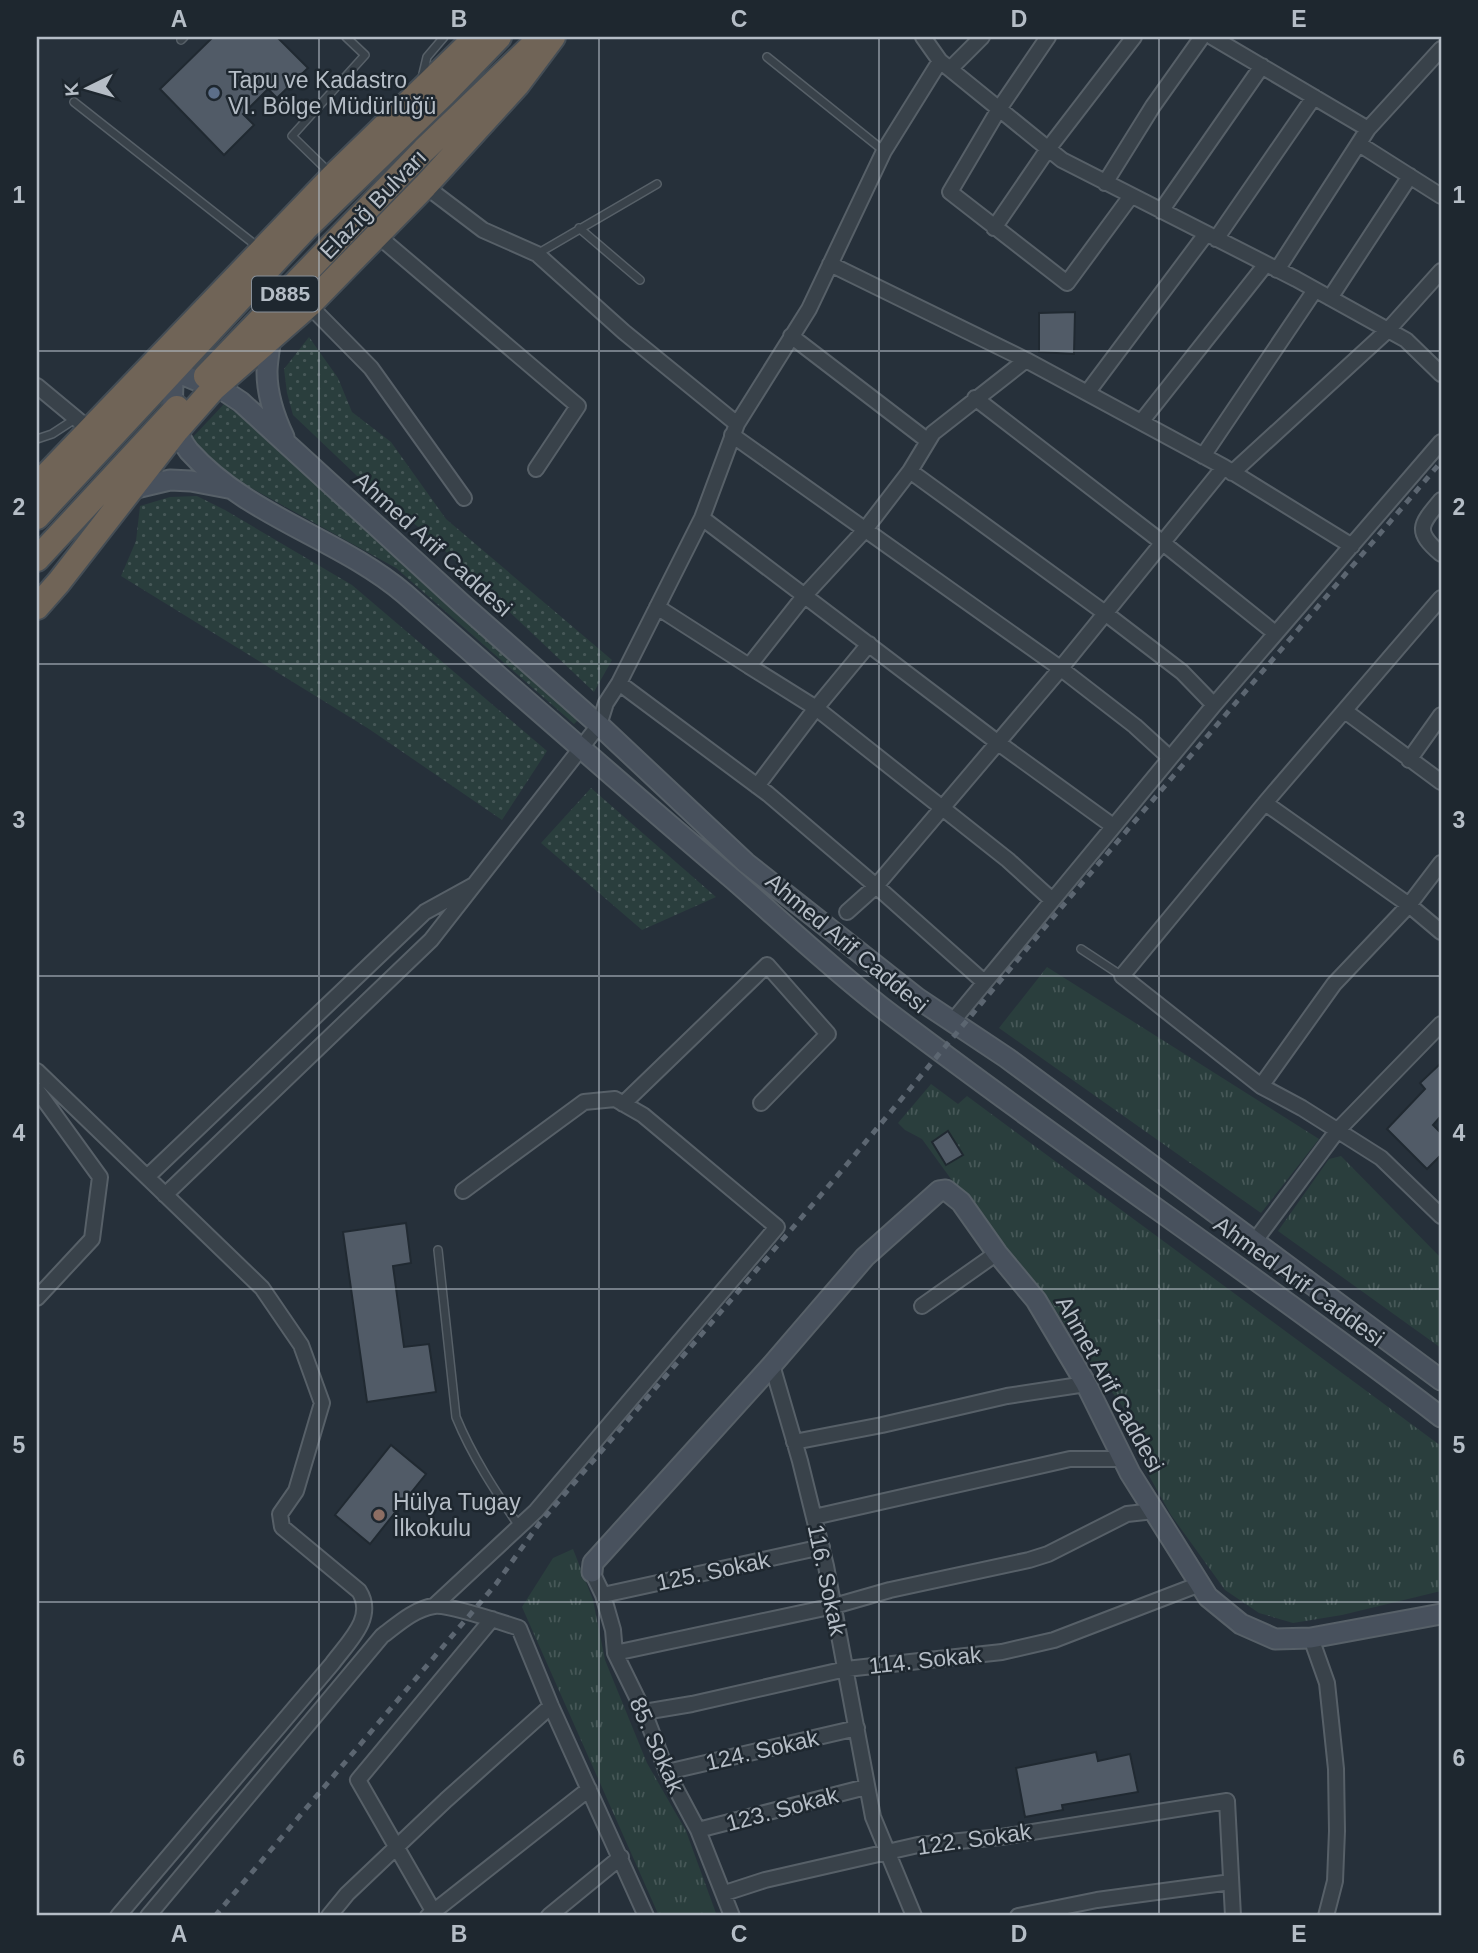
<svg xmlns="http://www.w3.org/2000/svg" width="1478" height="1953" viewBox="0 0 1478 1953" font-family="Helvetica,sans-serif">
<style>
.grass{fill:url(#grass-dots)}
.park{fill:url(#park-tufts)}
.building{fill:#515b67;stroke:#202931;stroke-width:2}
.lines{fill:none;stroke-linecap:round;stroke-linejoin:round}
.lane-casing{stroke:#576068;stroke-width:10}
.street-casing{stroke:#576068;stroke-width:18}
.secondary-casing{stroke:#576068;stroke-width:23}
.highway-casing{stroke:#444d55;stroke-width:28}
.lane{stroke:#39424a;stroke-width:7}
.street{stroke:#39424a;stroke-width:14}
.secondary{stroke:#48515d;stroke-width:19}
.highway{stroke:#706457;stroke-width:24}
.rail{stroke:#5c6671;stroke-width:5;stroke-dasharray:7 7;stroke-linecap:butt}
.grid{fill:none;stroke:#b5bdc6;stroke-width:2;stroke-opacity:0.55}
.service-dot{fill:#5c6f8a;stroke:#1e272f;stroke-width:2.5}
.education-dot{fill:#8d6e63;stroke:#1e272f;stroke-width:2.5}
.labels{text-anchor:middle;stroke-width:5;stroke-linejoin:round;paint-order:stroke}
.shield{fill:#1e272f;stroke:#889099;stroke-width:2}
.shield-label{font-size:21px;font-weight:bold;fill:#b5bdc6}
.poi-label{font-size:23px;fill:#b5bdc6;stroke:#1e272f;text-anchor:start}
.street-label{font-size:23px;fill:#b5bdc6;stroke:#1e272f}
.neatline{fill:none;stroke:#b5bdc6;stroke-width:2.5}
.grid-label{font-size:23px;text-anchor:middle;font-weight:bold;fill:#b5bdc6}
</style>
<defs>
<pattern id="grass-dots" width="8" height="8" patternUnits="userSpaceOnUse" patternTransform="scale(1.75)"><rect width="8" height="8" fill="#2a3e3d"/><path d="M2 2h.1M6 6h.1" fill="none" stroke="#475858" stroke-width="1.8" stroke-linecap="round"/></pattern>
<pattern id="park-tufts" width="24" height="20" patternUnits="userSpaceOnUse" patternTransform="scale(1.75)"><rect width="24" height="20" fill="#2a3e3d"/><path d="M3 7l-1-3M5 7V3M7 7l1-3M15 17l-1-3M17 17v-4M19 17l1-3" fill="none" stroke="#475858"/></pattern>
</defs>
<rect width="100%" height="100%" fill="#26303a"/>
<!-- grass -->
<path class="grass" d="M309 337 338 378 352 412 391 442 446 519 612 660 594 692 426 533 376 494 293 415 287 393 284 369Z
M224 404 248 422 580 718 574 724 396 568 224 473 195 444 192 438Z
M197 496 225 510 352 585 547 751 502 820 369 729 121 576 136 541 140 506 170 497Z
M591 788 716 897 642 930 541 843Z"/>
<!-- park -->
<path class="park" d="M1047 967 1319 1139 1261 1213 999 1028Z
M931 1084 958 1104 967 1096 1441 1446V1591L1342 1615 1293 1623 1259 1613 1225 1590 1171 1515 1143 1465 1130 1417 1088 1359 1044 1293 1001 1248 922 1139 905 1130 898 1123Z
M1341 1156 1441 1258V1348L1278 1231 1329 1159Z
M573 1549 593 1600 605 1660 647 1763 686 1831 717 1916H659L522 1607 553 1558Z"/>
<!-- building -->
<path class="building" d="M213 37H277L308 68 277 98 268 89 243 114 254 125 224 155 160 89Z
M1075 312 1074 354 1039 352V313Z
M1441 1063V1116L1433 1125 1441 1133V1155L1427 1169 1387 1129 1425 1089 1420 1083Z
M948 1131 963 1155 946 1165 932 1142Z
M406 1223 411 1263 393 1266 404 1347 429 1344 436 1392 367 1402 343 1232Z
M391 1445 426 1474 370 1544 335 1515Z
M1096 1752 1098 1761 1130 1754 1138 1792 1062 1805 1063 1810 1025 1817 1016 1768Z"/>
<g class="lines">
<!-- lane casing -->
<g class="lane-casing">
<path id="lane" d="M181 40 184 37
M767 57 884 151
M422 78 427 57 444 37
M74 102 258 247
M330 173 292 136 365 55 346 37
M579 228 640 280
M537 254 657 184
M37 439 52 434 75 419
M1081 949 1122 976
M438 1250 456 1417C472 1456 495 1491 519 1526"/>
</g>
<!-- street casing -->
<g class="street-casing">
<path id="street" d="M923 37 940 61 1062 160 1296 279 1406 340 1441 374
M1048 37 999 109 950 192 1067 283 1131 196
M1212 37 1368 129
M950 69 982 37
M1359 144 1441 196
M1105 183 1153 106 1202 37
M425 186 483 230 537 254 624 332 737 424
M1161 211 1262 66
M994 228 1048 149 1134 37
M377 235 578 406 536 469
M1216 239 1314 97
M830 264 1026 360
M1277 270 1368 129 1441 49
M1330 298 1410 176
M309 305 371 368 464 498
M791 336 928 441
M37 386 90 430
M1087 393 1206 234
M975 398 1163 543 1275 633
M1141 422 1266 264
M732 435 1060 668 1135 726 1170 758
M1203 456 1315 290
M910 471 1105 613 1182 672 1214 705
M1232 473 1388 330 1441 271
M1441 500C1420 525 1414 531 1441 554
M702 518 997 742 1113 826
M1441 598 1265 803 1122 976 1261 1086 1302 1108 1381 1158 1441 1216
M657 607 749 666
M619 683 768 794 876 886 984 982
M1345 711 1441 782
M1409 760 1441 715
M757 786 816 708 869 644
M1265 803 1409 905 1441 932
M474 885 599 725 606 703 619 683 702 518 737 424 809 309 884 151 940 61
M1052 900 1008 860 816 708 749 666 805 595 864 531 910 471 933 433 1026 360 1224 467 1352 546
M847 912 876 886 1056 674 1224 467
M952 1022 1214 705 1441 442
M37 1071 262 1288 301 1345 322 1403 296 1491 280 1514 282 1527 359 1591C376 1618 348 1642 332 1664L118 1916
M1261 1086 1334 984 1409 905 1441 863
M37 1090 100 1177 92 1239 37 1298
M623 1104 767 965 828 1034 761 1103
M147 1177 425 912 474 885 431 940 165 1195
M1254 1242 1337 1131 1441 1024
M922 1306 997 1253
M772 1365 800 1461 826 1566 873 1817 914 1916
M794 1442 882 1425 1007 1396 1086 1384
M814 1517 1070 1459H1124
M592 1572 603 1595 613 1630 615 1653 644 1712 667 1772 698 1830 732 1916
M603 1595 822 1547
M435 1605 536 1511 777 1227 643 1115 615 1099 584 1102 463 1191
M1311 1638 1327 1683 1336 1769 1337 1831 1335 1881 1326 1916
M615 1653 834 1606 890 1590 1029 1560 1048 1554 1127 1514 1154 1511
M644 1712 692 1704 846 1669 1002 1652 1054 1640 1200 1584
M667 1772 857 1728
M698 1830 866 1787
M725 1893 765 1880 918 1845 1001 1837 1227 1801 1233 1916
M148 1916 382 1636C398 1624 414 1609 434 1606 447 1604 504 1623 519 1628L551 1706 646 1916
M329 1916 347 1894 446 1800 551 1706
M428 1916 589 1789
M436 1916 358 1780 492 1619
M549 1916 621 1857
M1018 1916 1097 1900 1231 1882"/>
</g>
<!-- secondary casing -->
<g class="secondary-casing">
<path id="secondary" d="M270 333C271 346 267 359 267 372 267 395 274 416 284 437
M132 489 170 480 191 481 228 488
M1441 1380 1007 1058 917 998 746 863 599 725 462 604 241 402 217 386 200 382 174 371C171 398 171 429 189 451 248 517 339 538 405 594 514 690 623 786 734 880 782 922 829 966 880 1006 1064 1147 1257 1276 1441 1417
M592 1572 593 1563 772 1365 865 1257 939 1191 946 1190 961 1202 997 1253 1036 1300 1086 1384 1130 1473 1208 1597 1241 1624 1275 1639 1311 1638 1441 1614"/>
</g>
<!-- highway casing -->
<g class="highway-casing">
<path id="highway" d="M206 376 424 150 532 46
M37 485 333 176 476 37
M37 517 305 229 444 94 499 37
M37 559 177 408
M37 607 59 582 177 430 213 389 309 305 425 186 517 85 553 37"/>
</g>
<!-- lane -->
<use href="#lane" class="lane"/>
<!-- street -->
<use href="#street" class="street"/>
<!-- secondary -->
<use href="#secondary" class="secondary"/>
<!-- highway -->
<use href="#highway" class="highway"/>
<!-- rail -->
<path class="rail" d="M215 1916 496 1584 539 1524 838 1175 1066 902 1441 462"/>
</g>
<!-- grid -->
<path class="grid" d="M319 37V1916M599 37V1916M879 37V1916M1159 37V1916M37 351H1441M37 664H1441M37 976H1441M37 1289H1441M37 1602H1441"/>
<!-- markers -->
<circle class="service-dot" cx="214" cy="93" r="7"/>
<circle class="education-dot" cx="379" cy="1515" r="7"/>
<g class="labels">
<!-- shield labels -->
<rect class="shield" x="252" y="276.5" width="66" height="35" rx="5"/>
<g class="shield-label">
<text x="285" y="301">D885</text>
</g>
<!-- poi labels -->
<g class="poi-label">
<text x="228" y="88">Tapu ve Kadastro<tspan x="228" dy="26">VI. Bölge Müdürlüğü</tspan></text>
<text x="393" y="1510">Hülya Tugay<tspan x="393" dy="26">İlkokulu</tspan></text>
</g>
<!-- street labels -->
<g class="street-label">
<text transform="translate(373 204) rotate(-46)" y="8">Elazığ Bulvarı</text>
<text transform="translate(433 544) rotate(42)" y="8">Ahmed Arif Caddesi</text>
<text transform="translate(847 943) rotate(40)" y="8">Ahmed Arif Caddesi</text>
<text transform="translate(1299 1281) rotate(36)" y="8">Ahmed Arif Caddesi</text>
<text transform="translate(1110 1384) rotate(61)" y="8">Ahmet Arif Caddesi</text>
<text transform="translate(713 1571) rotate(-12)" y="8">125. Sokak</text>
<text transform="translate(827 1580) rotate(78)" y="8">116. Sokak</text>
<text transform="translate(925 1660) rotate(-6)" y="8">114. Sokak</text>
<text transform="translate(657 1745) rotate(66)" y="8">85. Sokak</text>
<text transform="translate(762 1750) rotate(-13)" y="8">124. Sokak</text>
<text transform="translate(782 1809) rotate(-15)" y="8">123. Sokak</text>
<text transform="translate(974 1839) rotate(-8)" y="8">122. Sokak</text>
</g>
</g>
<!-- border -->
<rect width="1478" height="1953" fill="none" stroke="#1e272f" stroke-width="77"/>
<!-- north arrow -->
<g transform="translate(88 88) rotate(265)" stroke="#1e272f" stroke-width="5" paint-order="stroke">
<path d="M0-5L12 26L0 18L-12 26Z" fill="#b5bdc6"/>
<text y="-10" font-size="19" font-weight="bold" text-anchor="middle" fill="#b5bdc6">K</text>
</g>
<rect x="38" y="38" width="1402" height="1876" class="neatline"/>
<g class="grid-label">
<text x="179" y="27">A</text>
<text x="459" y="27">B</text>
<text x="739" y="27">C</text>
<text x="1019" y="27">D</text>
<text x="1299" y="27">E</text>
<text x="19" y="203">1</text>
<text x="1459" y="203">1</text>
<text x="19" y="515">2</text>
<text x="1459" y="515">2</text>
<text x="19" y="828">3</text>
<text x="1459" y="828">3</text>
<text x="19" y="1141">4</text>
<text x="1459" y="1141">4</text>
<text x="19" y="1453">5</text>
<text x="1459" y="1453">5</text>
<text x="19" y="1766">6</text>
<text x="1459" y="1766">6</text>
<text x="179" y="1942">A</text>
<text x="459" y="1942">B</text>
<text x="739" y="1942">C</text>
<text x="1019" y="1942">D</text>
<text x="1299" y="1942">E</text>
</g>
</svg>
